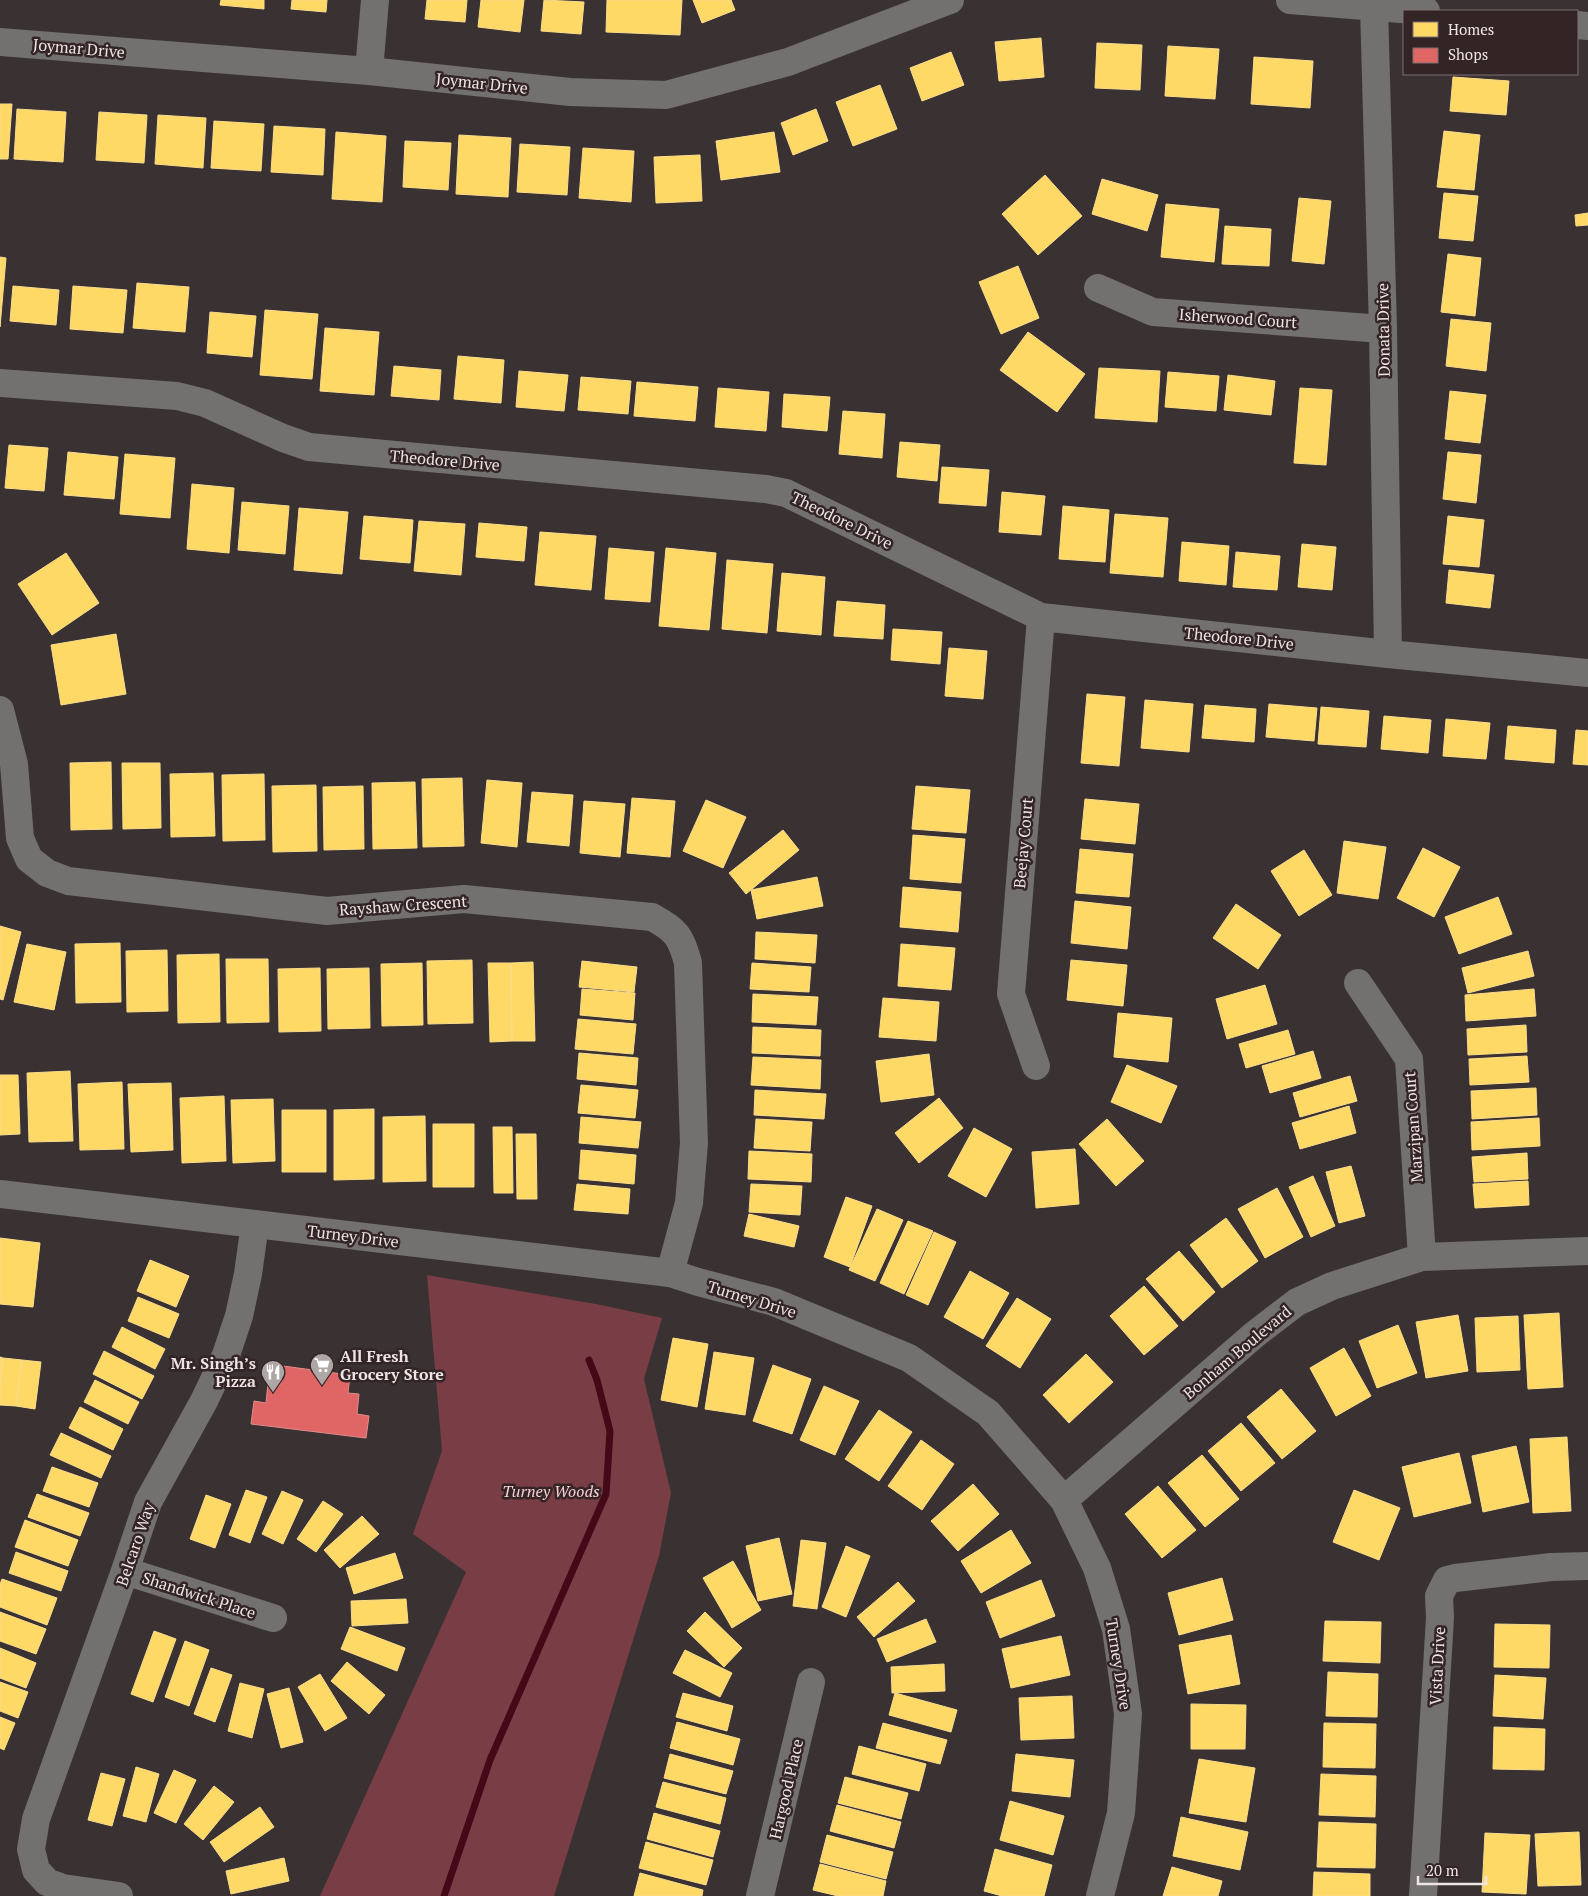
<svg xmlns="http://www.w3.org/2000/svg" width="1588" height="1896" viewBox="0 0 1588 1896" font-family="'PT Serif',serif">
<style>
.green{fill:#783d45}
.homes{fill:#ffd966;stroke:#fadc8c}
.shops{fill:#e06666;stroke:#e48c8c}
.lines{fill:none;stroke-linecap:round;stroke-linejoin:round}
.stream{stroke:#430918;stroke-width:7}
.minor{stroke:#737070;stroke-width:28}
.tertiary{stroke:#737070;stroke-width:28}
.labels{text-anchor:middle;stroke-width:5;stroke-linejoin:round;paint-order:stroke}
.street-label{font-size:16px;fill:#eee4e5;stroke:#332426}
.poi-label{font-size:16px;font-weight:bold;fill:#eee4e5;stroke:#332426;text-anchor:start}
.park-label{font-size:16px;font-style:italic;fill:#facfd2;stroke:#332426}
</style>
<rect width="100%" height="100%" fill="#3a3232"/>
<!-- green -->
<path class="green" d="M427 1275 596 1304 662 1318 644 1379 671 1493 659 1556 554 1896H320L466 1572 413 1534 442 1451Z"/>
<!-- homes -->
<path class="homes" d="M221 0H264V9L220 5Z
M292 0H327L326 12 291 9Z
M427 0H467L465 22 425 19Z
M481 0H524L520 32 478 27Z
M544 0 584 2 581 34 541 31Z
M607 0H682L680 35 606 32Z
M693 0H731L735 10 702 23Z
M1041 38 1044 77 999 81 995 42Z
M1097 43 1142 45 1140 90 1095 88Z
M1168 46 1219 49 1215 99 1165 96Z
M951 52 964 85 922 101 910 68Z
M1254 57 1313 61 1310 108 1251 104Z
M1453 77 1509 81 1506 115 1450 111Z
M880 85 897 129 853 146 836 102Z
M0 104H12L8 159H0Z
M17 109 66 112 63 162 14 159Z
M816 109 828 141 793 155 781 123Z
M99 112 147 115 144 163 96 160Z
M158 115 206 118 203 168 155 164Z
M214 121 264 124 261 171 211 168Z
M274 126 325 129 323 175 271 172Z
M1444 131 1480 135 1474 190 1437 187Z
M336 132 386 136 382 202 332 199Z
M774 132 780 172 721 180 716 141Z
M459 135 511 138 508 197 456 194Z
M405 141 451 143 448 190 403 187Z
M520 144 570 147 567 195 517 192Z
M583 148 634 151 631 202 579 198Z
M700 155 702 201 656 203 654 157Z
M1045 175 1082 216 1038 255 1002 214Z
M1102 179 1158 195 1147 231 1092 214Z
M1444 193 1478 196 1473 241 1439 238Z
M1299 198 1331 201 1324 264 1292 261Z
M1166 204 1219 209 1214 262 1161 257Z
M1588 213V225L1576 226 1575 215Z
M1225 226 1271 229 1269 266 1222 264Z
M1448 254 1481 258 1475 316 1441 312Z
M0 257 6 258 0 327Z
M1018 266 1039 318 1001 334 979 282Z
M137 283 189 287 185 332 133 328Z
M13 286 59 290 56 325 10 321Z
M73 286 127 290 123 333 70 329Z
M265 310 318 314 312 379 260 375Z
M210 312 256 316 252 357 207 353Z
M1451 319 1491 323 1486 371 1446 366Z
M325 328 379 332 374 395 320 391Z
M1028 332 1085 374 1057 412 1000 370Z
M458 356 504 360 501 403 454 399Z
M394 366 441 370 439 400 391 396Z
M1099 368 1160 371 1157 422 1095 418Z
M519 371 568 375 564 411 516 407Z
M1168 372 1219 376 1216 411 1165 407Z
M1228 375 1275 381 1271 415 1224 410Z
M581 377 631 381 628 414 578 410Z
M637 382 698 387 695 421 634 416Z
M718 388 769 392 766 431 715 427Z
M1300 388 1332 390 1326 465 1294 463Z
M1450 391 1486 395 1480 443 1445 439Z
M784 394 830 397 827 431 782 427Z
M843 411 885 414 882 458 839 454Z
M900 442 940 445 937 481 897 477Z
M9 445 48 448 44 491 5 488Z
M68 452 118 457 114 499 64 495Z
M1448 452 1481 455 1476 503 1443 499Z
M125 454 175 458 170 518 120 514Z
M942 467 989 470 986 506 939 503Z
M192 484 234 488 229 553 187 549Z
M1002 492 1045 496 1041 535 999 532Z
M242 502 289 506 285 554 238 550Z
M1063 506 1109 510 1105 562 1059 559Z
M299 508 348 512 342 574 294 570Z
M1115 514 1168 518 1163 577 1110 573Z
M364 516 413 520 410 563 360 559Z
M1448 516 1484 520 1479 567 1443 564Z
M419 521 465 524 461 575 414 571Z
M479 523 527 527 524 561 476 557Z
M540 532 596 536 591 590 535 585Z
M1182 542 1229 546 1226 585 1179 581Z
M1302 544 1336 547 1332 590 1298 587Z
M609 548 654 552 650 602 605 599Z
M666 548 716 553 709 630 659 626Z
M1236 552 1280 556 1277 590 1233 587Z
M66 553 99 603 52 635 18 584Z
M727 560 773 564 767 633 722 629Z
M1449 570 1494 575 1490 608 1446 603Z
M782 573 825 577 821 635 777 631Z
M837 601 885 605 883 639 834 636Z
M893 629 942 632 940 664 891 660Z
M116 634 126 694 61 705 51 645Z
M949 648 987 651 983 699 945 696Z
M1087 694 1125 697 1119 766 1081 763Z
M1145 700 1193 704 1189 752 1141 748Z
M1269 704 1317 708 1314 741 1266 737Z
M1205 705 1256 709 1254 742 1202 738Z
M1321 707 1369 711 1366 747 1318 744Z
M1384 716 1431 720 1428 753 1381 749Z
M1446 719 1490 723 1486 759 1443 756Z
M1508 726 1556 730 1554 763 1505 759Z
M1576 730 1588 731V765L1573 764Z
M111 762 112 829 71 830 70 763Z
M122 763H160L161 828 123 829Z
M213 773 215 836 171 837 170 774Z
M264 774 265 840 223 841 222 775Z
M462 778 464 846 423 847 422 779Z
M487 780 522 783 517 847 481 843Z
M415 782 417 848 373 849 372 783Z
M316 785 317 851 273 852 272 786Z
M363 786 364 849 324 850 323 787Z
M916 786 970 790 966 833 912 829Z
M532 792 573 795 569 846 527 842Z
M632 798 675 801 670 857 627 853Z
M1085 799 1139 804 1135 844 1081 839Z
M706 800 746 817 723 868 683 851Z
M584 801 625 804 620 857 580 853Z
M783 830 799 850 746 894 729 873Z
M913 835 965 839 961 883 910 879Z
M1344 841 1386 847 1378 899 1337 893Z
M1423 848 1460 867 1434 917 1397 898Z
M1080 849 1133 854 1129 897 1076 893Z
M1304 850 1332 895 1299 916 1271 871Z
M817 877 823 906 757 919 751 890Z
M903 887 961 892 958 932 900 927Z
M1498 897 1512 934 1459 954 1445 917Z
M1075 901 1131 907 1127 949 1071 943Z
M1236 904 1281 935 1258 969 1213 938Z
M0 926 21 932 3 1000 0 999Z
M756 932 817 935 815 963 755 959Z
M120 943 121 1002 76 1003 75 944Z
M27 944 66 952 54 1010 14 1002Z
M901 944 955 948 951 990 898 986Z
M167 950 168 1011 127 1012 126 951Z
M1528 951 1534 976 1468 993 1462 968Z
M219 954 220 1022 178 1023 177 955Z
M226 959H268L269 1022 227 1023Z
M472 960 473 1023 428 1024 427 961Z
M1071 960 1127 965 1123 1006 1067 1000Z
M582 961 637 967 634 992 579 987Z
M533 962 535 1041H512L511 963Z
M422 963 423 1025 382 1026 381 964Z
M488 963H511L512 1041 490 1042Z
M752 963 811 967 809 992 750 989Z
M320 968 321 1031 279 1032 278 969Z
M369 968 370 1028 328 1029 327 969Z
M1265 985 1277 1024 1227 1039 1216 999Z
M582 989 635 993 633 1020 580 1015Z
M1534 989 1536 1016 1466 1021 1465 995Z
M753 994 818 997 816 1025 752 1022Z
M883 998 939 1002 936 1041 879 1037Z
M1118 1013 1172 1018 1168 1062 1114 1057Z
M578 1019 636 1024 633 1054 575 1049Z
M1526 1025 1527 1052 1468 1055 1467 1029Z
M753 1027 821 1030 820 1056 752 1053Z
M1288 1030 1295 1054 1246 1068 1239 1044Z
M1313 1051 1321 1078 1270 1093 1262 1066Z
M579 1053 638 1058 636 1085 577 1079Z
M929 1054 934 1095 881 1102 876 1061Z
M1527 1056 1529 1082 1470 1085 1469 1059Z
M753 1057 821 1060 820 1089 751 1085Z
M1127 1065 1177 1086 1161 1123 1111 1102Z
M70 1071 73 1141 29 1142 27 1073Z
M0 1075H18L20 1134 0 1135Z
M1350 1076 1357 1101 1300 1117 1293 1093Z
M122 1082 124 1149 80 1150 78 1084Z
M171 1083 173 1150 131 1152 128 1084Z
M581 1085 638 1090 635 1118 578 1113Z
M1536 1088 1537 1115 1472 1119 1471 1091Z
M755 1090 826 1094 824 1119 754 1115Z
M224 1096 226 1161 182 1163 180 1098Z
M939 1098 963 1128 919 1163 895 1133Z
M273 1099 275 1161 233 1163 231 1100Z
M1349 1106 1356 1133 1300 1149 1292 1123Z
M374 1109V1179L334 1180V1110Z
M282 1110H326V1172H282Z
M425 1116 426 1181 383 1182V1117Z
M581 1117 641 1122 638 1148 579 1143Z
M1539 1118 1540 1146 1472 1150 1471 1122Z
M756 1119 812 1122 810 1151 754 1148Z
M1107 1119 1144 1161 1116 1186 1079 1144Z
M433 1124H474V1187H433Z
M493 1127H512L513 1193H494Z
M974 1128 1012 1149 986 1197 948 1176Z
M516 1134H536L537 1199H517Z
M1075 1149 1079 1204 1036 1208 1032 1152Z
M581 1150 636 1155 634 1184 579 1179Z
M749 1151 812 1154 811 1182 748 1179Z
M1527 1153 1528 1179 1474 1182 1472 1157Z
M1351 1166 1365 1216 1339 1223 1326 1172Z
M1313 1176 1335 1226 1311 1237 1289 1187Z
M1528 1181 1529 1205 1475 1208 1473 1184Z
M577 1184 630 1189 628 1214 574 1210Z
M751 1184 802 1186 800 1215 749 1212Z
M1277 1188 1303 1237 1265 1258 1238 1209Z
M846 1197 872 1206 850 1267 824 1257Z
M877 1209 903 1220 875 1281 849 1270Z
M749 1214 799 1226 794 1247 744 1236Z
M1226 1218 1258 1261 1222 1288 1190 1245Z
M908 1221 933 1231 904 1294 880 1283Z
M934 1232 956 1242 928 1305 906 1295Z
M0 1238 40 1243 33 1307 0 1304Z
M1179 1251 1215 1292 1183 1321 1146 1279Z
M150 1260 189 1276 176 1307 137 1291Z
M970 1271 1009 1293 983 1339 944 1317Z
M1144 1286 1178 1326 1144 1355 1110 1316Z
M138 1297 179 1314 169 1338 128 1321Z
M1017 1298 1051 1319 1020 1368 986 1346Z
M1559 1313 1563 1387 1528 1389 1524 1315Z
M1458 1315 1468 1371 1426 1378 1416 1322Z
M1518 1316 1520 1370 1477 1372 1475 1318Z
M1398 1325 1417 1373 1377 1388 1359 1341Z
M122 1327 165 1349 155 1369 112 1347Z
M673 1338 708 1344 697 1407 661 1400Z
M1344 1348 1371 1396 1336 1416 1310 1368Z
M104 1351 154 1376 142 1399 93 1374Z
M714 1352 754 1358 745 1415 705 1409Z
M1086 1354 1113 1382 1069 1423 1043 1395Z
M0 1357 3 1358 0 1384Z
M3 1358 22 1360 16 1406 0 1405V1384Z
M22 1360 41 1362 35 1409 16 1406Z
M773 1365 811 1379 792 1434 753 1421Z
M95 1380 139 1402 128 1424 84 1402Z
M824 1386 859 1401 835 1455 800 1440Z
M1281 1389 1316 1431 1282 1459 1247 1417Z
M80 1407 123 1429 113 1450 69 1428Z
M879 1410 912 1432 879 1481 845 1459Z
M1241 1423 1275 1463 1241 1491 1208 1451Z
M61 1433 111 1456 101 1478 50 1455Z
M1567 1437 1571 1511 1533 1513 1530 1439Z
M921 1440 954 1464 922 1510 888 1486Z
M1516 1446 1529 1502 1483 1512 1472 1456Z
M1459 1453 1471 1503 1414 1517 1402 1467Z
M1202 1455 1239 1499 1205 1527 1168 1483Z
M52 1467 98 1483 89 1507 43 1491Z
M973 1484 999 1514 958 1551 931 1521Z
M1158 1486 1196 1530 1162 1558 1125 1514Z
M246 1490 267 1497 250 1543 229 1535Z
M1354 1490 1400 1508 1379 1560 1333 1542Z
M282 1491 303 1500 283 1544 262 1534Z
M37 1494 89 1513 80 1536 28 1517Z
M206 1495 231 1504 215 1548 190 1539Z
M323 1501 343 1514 316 1552 297 1539Z
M362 1516 379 1534 340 1568 324 1550Z
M25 1520 78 1540 68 1566 15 1547Z
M1011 1530 1031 1563 981 1593 961 1561Z
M779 1538 792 1594 758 1601 746 1546Z
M801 1540 826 1543 817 1609 793 1606Z
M846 1546 870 1556 846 1617 822 1607Z
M16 1552 68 1571 61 1591 9 1573Z
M395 1553 403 1578 354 1594 346 1568Z
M733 1561 761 1610 732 1628 703 1578Z
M1222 1578 1233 1620 1179 1635 1168 1593Z
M2 1579 57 1598 47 1625 0 1607V1584Z
M1041 1580 1055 1616 1000 1638 986 1602Z
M898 1582 915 1601 874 1637 857 1617Z
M406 1599 408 1623 352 1626 351 1601Z
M0 1612 46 1629 36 1654 0 1641Z
M705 1612 742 1648 724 1667 687 1631Z
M926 1619 936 1642 887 1662 877 1639Z
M1325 1621 1381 1622 1380 1663 1323 1661Z
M1495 1624 1550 1625 1549 1668 1494 1667Z
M350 1627 405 1648 397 1671 341 1649Z
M154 1631 176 1639 153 1702 131 1694Z
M1231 1635 1240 1684 1188 1694 1179 1645Z
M1061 1636 1070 1675 1011 1688 1002 1649Z
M185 1641 209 1650 189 1706 165 1697Z
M0 1648 36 1663 26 1688 0 1678Z
M685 1650 732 1673 720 1697 673 1673Z
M347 1662 385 1695 369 1714 331 1681Z
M944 1664 945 1691 892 1693 891 1667Z
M211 1668 232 1675 215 1722 194 1714Z
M1328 1672 1378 1674 1377 1717 1326 1716Z
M320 1674 347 1718 325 1731 298 1687Z
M1495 1675 1546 1678 1543 1719 1493 1716Z
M0 1682 28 1692 18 1718 0 1711Z
M240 1683 264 1689 252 1738 228 1731Z
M289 1688 303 1742 281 1748 267 1694Z
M683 1693 733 1706 727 1731 676 1717Z
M895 1693 957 1710 951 1732 889 1715Z
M1072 1696 1074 1738 1021 1740 1019 1698Z
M1191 1704 1246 1705 1245 1749H1191Z
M0 1717 15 1723 4 1750 0 1748Z
M677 1722 740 1739 733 1765 670 1748Z
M883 1723 947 1740 940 1764 876 1748Z
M1324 1723 1376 1724 1375 1768 1323 1767Z
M1494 1727 1545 1729 1544 1770 1493 1769Z
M859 1746 926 1764 919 1791 852 1774Z
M670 1754 733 1771 726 1794 664 1778Z
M1016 1754 1074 1760 1070 1797 1012 1791Z
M1199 1759 1255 1768 1246 1822 1189 1813Z
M136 1767 159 1774 146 1822 123 1816Z
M174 1770 196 1780 176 1823 154 1813Z
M101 1773 125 1779 112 1826 88 1820Z
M1321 1774 1376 1776 1375 1817 1319 1815Z
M845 1777 908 1793 901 1819 838 1803Z
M663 1782 726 1798 720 1824 656 1807Z
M214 1786 234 1802 203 1840 184 1824Z
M1010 1801 1064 1816 1053 1855 1000 1840Z
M837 1805 901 1822 894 1848 830 1831Z
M260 1807 274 1827 224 1862 210 1842Z
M654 1813 720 1831 713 1857 647 1839Z
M1181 1817 1248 1832 1240 1870 1173 1856Z
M1319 1822 1376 1824 1375 1868 1317 1867Z
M1579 1832 1581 1885 1538 1886 1535 1834Z
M1485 1833 1530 1835 1526 1894 1482 1892Z
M827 1835 893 1852 886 1879 820 1862Z
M646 1842 713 1860 706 1885 639 1868Z
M995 1849 1052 1865 1044 1896H1002L984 1891Z
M284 1858 289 1881 231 1894 226 1871Z
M820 1864 886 1881 883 1896H838L813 1890Z
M1172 1867 1222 1881 1218 1896H1163Z
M1314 1872 1370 1874V1896H1313Z
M640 1873 703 1890 702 1896H634Z"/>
<!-- shops -->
<path class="shops" d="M283 1366 350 1375 348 1393 359 1394 357 1414 369 1416 366 1438 251 1424 254 1401 266 1403 268 1383 280 1385Z"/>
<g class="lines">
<!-- stream -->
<path class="stream" d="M444 1896 490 1760 606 1494 610 1431 597 1380 589 1360"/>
<!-- minor -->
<path class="minor" d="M1290 0 1426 11
M1374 7 1383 329 1388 654
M1577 25 1588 26
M0 42 369 71 570 92 666 95 788 62 950 0
M369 71 375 0
M1098 288 1153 312 1383 329
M0 383 177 396 205 403 283 438 309 447 766 489 786 493 1041 617 1388 654 1588 673
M0 710 14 764 20 838 29 859 47 873 68 881 327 911 464 899 652 917C676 930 681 936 688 963L694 1143 689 1203 670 1273
M1358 983 1409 1059 1422 1257
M1036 1066 1011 994 1041 617
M1064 1500 1254 1335 1297 1302 1332 1286 1422 1257 1588 1251
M125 1571 273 1618
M119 1896 63 1888 47 1882 36 1870 31 1849 36 1819 125 1571 148 1502 204 1401 226 1355 239 1316 248 1274 255 1224
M760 1896 811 1682
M1423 1896 1440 1618 1439 1596 1447 1580 1455 1578 1551 1567 1588 1566"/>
<!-- tertiary -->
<path class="tertiary" d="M0 1194 670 1273 698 1282 774 1302 909 1358 988 1413 1064 1500 1097 1568 1116 1629 1128 1714 1121 1813 1100 1896"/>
</g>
<!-- icons -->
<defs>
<g id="supermarket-pin" transform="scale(1.25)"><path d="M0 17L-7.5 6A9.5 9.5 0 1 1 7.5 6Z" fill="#afa6a6" stroke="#332426"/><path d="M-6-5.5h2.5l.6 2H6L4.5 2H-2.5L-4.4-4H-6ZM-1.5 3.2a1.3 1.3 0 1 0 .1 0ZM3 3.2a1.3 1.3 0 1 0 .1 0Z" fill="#fff"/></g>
<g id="restaurant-pin" transform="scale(1.25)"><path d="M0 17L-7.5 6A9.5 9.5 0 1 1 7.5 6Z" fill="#afa6a6" stroke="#332426"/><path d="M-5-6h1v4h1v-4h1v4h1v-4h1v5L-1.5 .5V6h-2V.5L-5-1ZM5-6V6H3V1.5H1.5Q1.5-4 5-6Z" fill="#fff"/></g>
</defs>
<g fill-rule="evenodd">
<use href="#supermarket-pin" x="322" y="1365"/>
<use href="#restaurant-pin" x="273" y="1372"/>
</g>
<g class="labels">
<!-- street labels -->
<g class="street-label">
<text transform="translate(79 48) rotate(5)" y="6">Joymar Drive</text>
<text transform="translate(482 83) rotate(6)" y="6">Joymar Drive</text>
<text transform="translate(1238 318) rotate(4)" y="6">Isherwood Court</text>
<text transform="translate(1383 330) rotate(-91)" y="6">Donata Drive</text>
<text transform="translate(445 460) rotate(5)" y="6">Theodore Drive</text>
<text transform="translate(842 520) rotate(26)" y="6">Theodore Drive</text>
<text transform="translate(1239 638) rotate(6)" y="6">Theodore Drive</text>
<text transform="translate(1023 843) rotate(-85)" y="6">Beejay Court</text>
<text transform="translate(403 905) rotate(-4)" y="6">Rayshaw Crescent</text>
<text transform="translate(1413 1127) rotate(-94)" y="6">Marzipan Court</text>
<text transform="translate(353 1236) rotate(7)" y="6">Turney Drive</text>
<text transform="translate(752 1299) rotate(17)" y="6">Turney Drive</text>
<text transform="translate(1237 1352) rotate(-40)" y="6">Bonham Boulevard</text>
<text transform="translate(135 1544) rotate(-71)" y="6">Belcaro Way</text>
<text transform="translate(199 1595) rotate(18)" y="6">Shandwick Place</text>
<text transform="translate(1119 1664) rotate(81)" y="6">Turney Drive</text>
<text transform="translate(1437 1666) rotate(-87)" y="6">Vista Drive</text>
<text transform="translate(786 1789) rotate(-77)" y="6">Hargood Place</text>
</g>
<!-- poi labels -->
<g class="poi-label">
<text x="340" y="1362">All Fresh<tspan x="340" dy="18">Grocery Store</tspan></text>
<text x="256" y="1369" text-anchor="end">Mr. Singh’s<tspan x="256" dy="18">Pizza</tspan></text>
</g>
<!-- park labels -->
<g class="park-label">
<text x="551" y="1497">Turney Woods</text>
</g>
</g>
<!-- legend -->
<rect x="1403" y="10" width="175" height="65" fill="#332426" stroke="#7e7172"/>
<rect x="1413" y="22" width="25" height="15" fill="#ffd966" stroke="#7e7172"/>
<text x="1448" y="35" font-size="15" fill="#eee4e5">Homes</text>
<rect x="1413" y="48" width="25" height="15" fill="#e06666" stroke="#7e7172"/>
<text x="1448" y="60" font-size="15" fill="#eee4e5">Shops</text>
<!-- scale -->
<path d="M1418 1876v8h68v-8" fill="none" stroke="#eee4e5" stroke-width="2.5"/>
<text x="1426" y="1876" font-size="15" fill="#eee4e5" stroke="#332426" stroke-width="4" paint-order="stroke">20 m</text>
</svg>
